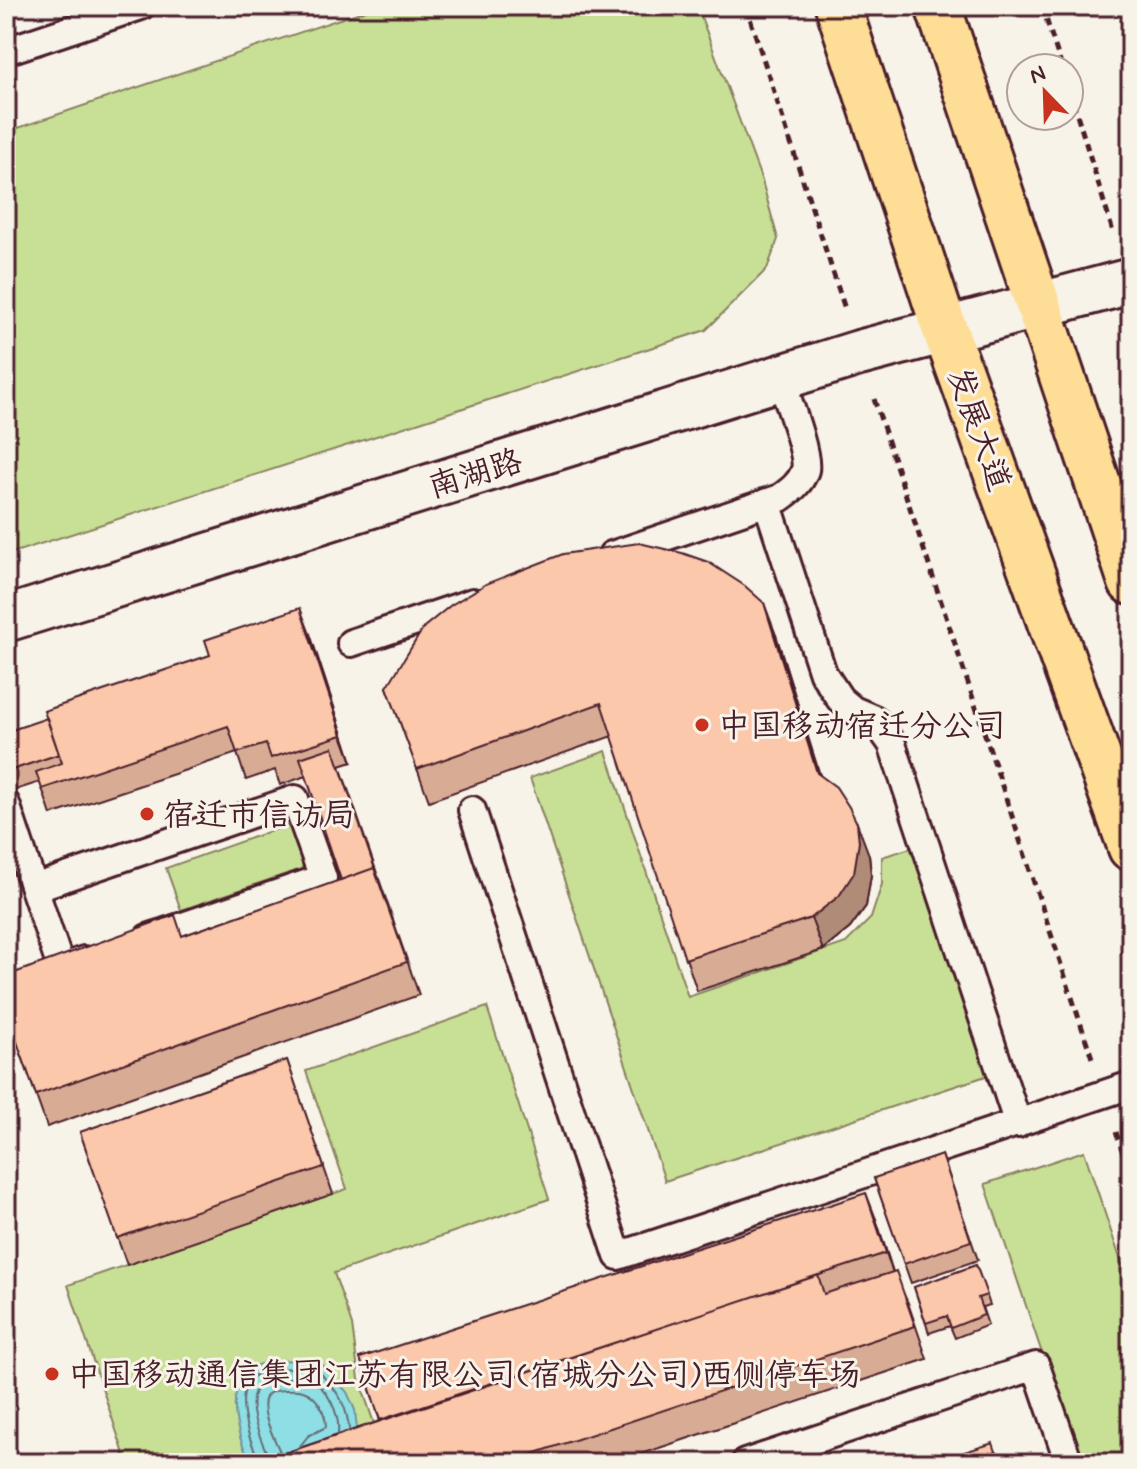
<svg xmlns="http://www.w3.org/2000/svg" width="1137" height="1469" viewBox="0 0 1137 1469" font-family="Mynerve,'LXGW WenKai TC',sans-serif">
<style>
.green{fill:#c8e096;stroke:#898060;stroke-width:2}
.water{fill:#8edfe5;stroke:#73929b;stroke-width:2}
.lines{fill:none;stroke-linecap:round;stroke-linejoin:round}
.shore{stroke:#656c75;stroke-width:2}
.service-casing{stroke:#4a1f2b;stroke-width:32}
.tertiary-casing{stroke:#4a1f2b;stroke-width:50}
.primary-casing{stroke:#4a1f2b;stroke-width:50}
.path{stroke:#4a1f2b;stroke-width:5;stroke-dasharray:8 6;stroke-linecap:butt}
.service{stroke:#f7f3e8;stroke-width:26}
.tertiary{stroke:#f7f3e8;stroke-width:44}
.primary{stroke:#fedd96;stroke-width:44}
.wall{fill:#d8ac94;stroke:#4a1f2b;stroke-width:2}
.shaded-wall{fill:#b08c78;stroke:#4a1f2b;stroke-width:2}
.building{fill:#fbc8ac;stroke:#4a1f2b;stroke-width:2}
.poi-dot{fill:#c8321e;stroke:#f7f3e8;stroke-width:3}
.labels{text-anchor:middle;stroke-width:6;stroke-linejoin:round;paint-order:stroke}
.street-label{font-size:32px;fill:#4a1f2b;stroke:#f7f3e8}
.poi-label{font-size:32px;fill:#4a1f2b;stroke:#f7f3e8;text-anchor:start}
</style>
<rect width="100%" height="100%" fill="#f7f3e8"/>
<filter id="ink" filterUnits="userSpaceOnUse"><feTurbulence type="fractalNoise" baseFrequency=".0125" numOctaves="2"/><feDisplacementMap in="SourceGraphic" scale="16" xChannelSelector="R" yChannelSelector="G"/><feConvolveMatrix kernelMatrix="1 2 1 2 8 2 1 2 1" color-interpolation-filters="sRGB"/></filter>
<g filter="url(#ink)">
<!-- green -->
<path class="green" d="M378 6H697L762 181 778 239 767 269 706 330 6 555V132Z
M606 751 688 997 846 943 871 918 882 884V857L917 846 992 1074 665 1181 530 778Z
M285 826 296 827 306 861 301 869 181 910 166 868Z
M487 1007 549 1199 334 1273 352 1325 359 1379 380 1441 316 1463H127L68 1285 347 1189 306 1071Z
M1084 1151 1131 1291V1463H1079L985 1184Z"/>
<!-- water -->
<path class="water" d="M298 1360 321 1364 347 1392 355 1410 357 1430 316 1463H253C239 1446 229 1405 239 1384 242 1378 246 1373 250 1367L271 1361Z"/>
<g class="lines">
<!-- shore -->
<path class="shore" d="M280 1452C275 1439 259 1412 266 1397 270 1390 277 1391 284 1390 290 1390 297 1389 303 1391 317 1395 326 1413 326 1427L308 1436 300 1446
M268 1456C261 1440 242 1400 260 1384 266 1379 277 1379 285 1378 293 1378 302 1377 310 1380 328 1387 340 1415 338 1433
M259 1459C249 1440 230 1389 257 1374 263 1370 273 1369 281 1369 292 1368 308 1366 318 1371 321 1373 324 1377 326 1380 341 1395 347 1409 349 1429"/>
<!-- service casing -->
<g class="service-casing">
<path id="service" d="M6 51 141 6
M767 502 823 673 840 699 853 710 874 719 892 744 1018 1124
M612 555 780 498C790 491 801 483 805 470 809 455 786 395 780 377
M351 643 473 602
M6 804 34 888 295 799 323 878 148 938
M472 810 618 1256 1131 1085
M34 888 61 968 84 960
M745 1463 1036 1366 1069 1463"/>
</g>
<!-- tertiary casing -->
<g class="tertiary-casing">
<path id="tertiary" d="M6 619 859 353 1131 281"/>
</g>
<!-- primary casing -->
<g class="primary-casing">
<path id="primary" d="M838 6 945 330 1131 848
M938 6 1131 582"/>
</g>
<!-- path -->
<path class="path" d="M746 6 845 309
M1042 6 1062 68
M1069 88 1114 235
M874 399 1092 1058
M1116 1132 1131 1177"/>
<!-- service -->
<use href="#service" class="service"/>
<!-- tertiary -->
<use href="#tertiary" class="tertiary"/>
<!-- primary -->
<use href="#primary" class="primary"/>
</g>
<!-- wall -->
<path class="wall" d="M310 634 352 762 340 766 419 995 47 1127 6 1011 182 936 341 880 306 776 280 785 275 770 246 780 237 753 51 815 40 782 6 793V732Z
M776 635 820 775 869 855 871 875 866 906 850 928 823 950 697 991 612 736 429 801 387 687Z
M287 1060 333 1194 127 1265 80 1132Z
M942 1155 978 1260 911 1283 874 1178Z
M876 1219 893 1272 908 1303 927 1359 614 1463H255L380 1421 360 1358Z
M976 1265 990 1305 982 1307 988 1325 955 1338 950 1326 929 1333 914 1287Z"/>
<!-- shaded-wall -->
<path class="shaded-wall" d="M764 603 776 635 829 806 817 773Z
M300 608 310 634 352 762 342 735Z
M857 823 869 855 871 875 866 906 850 928 823 950 811 918Z
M866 1193 876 1219 895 1279 886 1253Z"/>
<!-- building -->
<path class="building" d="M639 543 682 553 708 562 745 586 764 603 817 773 836 787 849 807 857 823 859 842 854 873 839 896 811 918 685 959 601 703 417 769 387 687 424 627 451 605 486 584 563 554Z
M300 608 342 735 271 758 266 744 237 753 228 726 42 789 36 772 62 763 44 711 210 655 205 640Z
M47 718 59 754 6 772V732Z
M333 747 379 881 374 868 341 880 300 758Z
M374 868 407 962 36 1095 6 1011V976L175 915 182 936Z
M287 1060 324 1167 117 1238 80 1132Z
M942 1155 971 1241 904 1264 874 1178Z
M866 1193 886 1253 380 1420 360 1358Z
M976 1265 987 1295 978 1298 984 1315 951 1328 947 1316 926 1323 914 1287Z
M896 1271 915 1326 506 1463H255L818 1275 824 1294Z
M993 1443 1000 1463H930Z"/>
</g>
<!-- markers -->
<g class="poi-dot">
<circle cx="702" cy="725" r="8"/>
<circle cx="147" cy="814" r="8"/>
<circle cx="52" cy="1374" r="8"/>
</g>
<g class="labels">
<!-- street labels -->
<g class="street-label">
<text transform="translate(980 429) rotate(70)" y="11">发展大道</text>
<text transform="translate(475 473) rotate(-17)" y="11">南湖路</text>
</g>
<!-- poi labels -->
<g class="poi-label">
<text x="718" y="736">中国移动宿迁分公司</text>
<text x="163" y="825">宿迁市信访局</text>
<text x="68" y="1385">中国移动通信集团江苏有限公司(宿城分公司)西侧停车场</text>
</g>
</g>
<!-- margin -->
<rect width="1137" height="1469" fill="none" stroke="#f7f3e8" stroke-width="32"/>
<rect x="16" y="16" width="1105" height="1437" fill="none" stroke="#4a1f2b" stroke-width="3" filter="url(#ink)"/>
<!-- north arrow -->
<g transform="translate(1045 92) rotate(337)"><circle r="38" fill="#f7f3e8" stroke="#b29e9c" stroke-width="2"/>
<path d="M0-6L14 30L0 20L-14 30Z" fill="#c8321e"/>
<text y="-12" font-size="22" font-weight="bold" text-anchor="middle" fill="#4a1f2b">N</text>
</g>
</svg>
